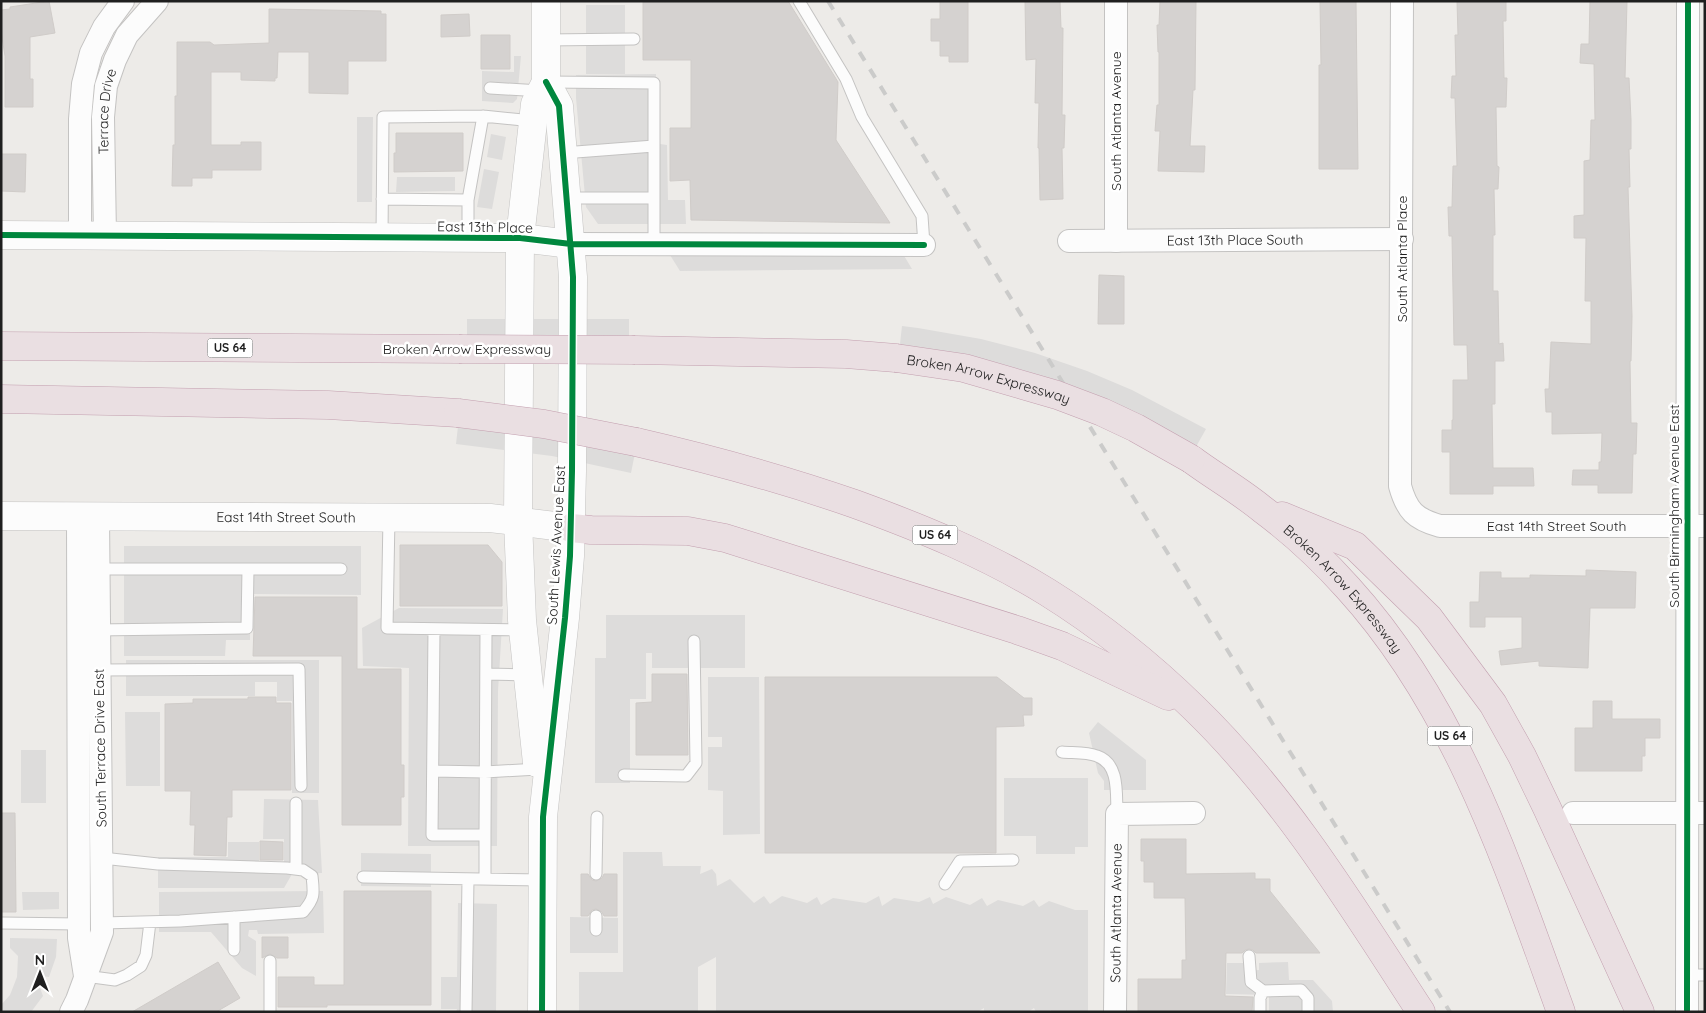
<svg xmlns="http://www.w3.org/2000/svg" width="1706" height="1013" viewBox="0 0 1706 1013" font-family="Quicksand,sans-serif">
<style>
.parking{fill:#dddcdb}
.building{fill:#d5d2d0;stroke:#d0ccc9}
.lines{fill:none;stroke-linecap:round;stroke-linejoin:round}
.service-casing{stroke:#c4c3c2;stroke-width:13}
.minor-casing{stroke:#c4c3c2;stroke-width:24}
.tertiary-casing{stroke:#c4c3c2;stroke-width:29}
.motorway-casing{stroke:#c39faf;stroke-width:29}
.service{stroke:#fcfcfc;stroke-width:11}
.minor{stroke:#fcfcfc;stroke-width:22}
.tertiary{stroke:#fcfcfc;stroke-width:28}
.motorway{stroke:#eadfe2;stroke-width:28}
.rail{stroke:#cbcbca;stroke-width:4;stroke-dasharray:10 10;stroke-linecap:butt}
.motorway-bridge-casing{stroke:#c39faf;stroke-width:29;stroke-linecap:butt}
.motorway-bridge{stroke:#eadfe2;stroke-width:28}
.cycleway-casing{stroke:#fff;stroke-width:9}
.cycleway{stroke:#00873e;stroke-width:6}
.labels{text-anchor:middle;stroke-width:5;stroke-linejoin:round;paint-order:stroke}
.shield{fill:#fff;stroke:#626262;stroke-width:1}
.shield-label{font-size:12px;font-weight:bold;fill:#1f1f1f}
.street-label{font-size:14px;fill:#1f1f1f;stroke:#fff}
</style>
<rect width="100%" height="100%" fill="#edebe8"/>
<!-- parking -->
<path class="parking" d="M586 5H625V74H586Z
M514 56H521L517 99 513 103 482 101V71L514 72Z
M656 74V91H660V144L667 145 668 200H685L686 224H598L586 207 576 98V75Z
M357 117H373L372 202H357Z
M491 134 506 137 502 160 487 157Z
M484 169 499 172 492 209 477 207Z
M397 177H455V191L396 192Z
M903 254 912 269 680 271 670 255Z
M467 319H629V363H467Z
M902 326 918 328 981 339 1035 353 1087 371 1132 390 1206 429 1183 470 1144 448 1110 430 1046 405 999 390 951 379 897 371Z
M461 400 549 412 640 428 631 473 552 456 456 444Z
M124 546H361V595L250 594V640H226L225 656H124Z
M399 608 503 609 498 691 497 846H408L409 668 363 666 362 628Z
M606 615H745V668H652V653H646V699H630V783H595V658H606Z
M126 660H319V793H292V701H277V682H255V696H126Z
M708 677H759L760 834 723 835V791L708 790V747H722V737H708Z
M125 712H160V786H126Z
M1098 722 1146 760V790H1104V781L1098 773 1089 733Z
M21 750H46V803H21Z
M1004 778H1088V847H1075V854H1036V836H1004Z
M264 799 318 800 322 873 292 874 284 888H158V857H228V842H259V863H284V839H263Z
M623 852H662L663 866H701L700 874 712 869 716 874 717 886 730 879 754 903 764 896 770 904 782 896 807 903 817 897 821 905 833 898 866 903 879 896 882 906 894 898 919 902 930 897 933 904 946 897 970 905 982 898 987 906 998 900 1023 906 1034 900 1039 907 1049 901 1075 910H1088V1012H1051V1010L1048 1012H1036L1034 1008 1028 1012H984V1008L977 1012H716V957L698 967V1012H579V972H623Z
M361 853 431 854V887L361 886Z
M323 891 324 933 258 934 257 930H249L248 936 256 941V976L242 968 211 932H159V892Z
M22 892H59V909L23 910Z
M458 903 497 904 496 1012H456L457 1009H441V977H457Z
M570 917 618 918V953H570Z
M10 938 57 939 56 957 49 977 35 975 43 996 31 1012H1V1005L10 995 17 977 18 956 10 948Z
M1288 962 1289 980H1313L1332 1001 1333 1012H1269V995L1226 994 1227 963H1244V971L1259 970V963Z"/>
<!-- building -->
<path class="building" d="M49 1 55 33 30 37V79H33V107H5V56L1 31V10L10 9V7Z
M788 1 838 82 836 140 890 223 691 220 690 180 670 181V128H691V60H643V2Z
M940 1H968V62H949V56H940V41H931V19H940Z
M1025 1H1060L1061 28H1063L1062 115H1065L1064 148H1062L1063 199 1040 200 1039 148H1038L1039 103H1035L1036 59 1026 60Z
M1160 1H1196L1195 90H1193L1190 146H1205L1204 172 1158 171 1160 131H1155L1157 105H1159V52H1158L1157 25H1159Z
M1320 1H1356L1358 169H1319V65H1321Z
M1457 1H1506V21H1503L1504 78H1507L1506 107H1496L1497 166 1499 167 1498 189H1494L1495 235H1493V291H1498L1499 344 1503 343 1504 361H1495V404H1492L1493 468H1533L1534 486H1493V494H1450V452H1442V430H1452V420H1453V380H1468L1467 345H1454L1452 236H1449L1448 207H1452L1453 166H1457L1455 98H1451L1452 76H1456L1455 35H1458Z
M1590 1H1627L1625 78H1629L1631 120V149H1629L1630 187H1628L1632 316 1631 361H1630L1631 423H1637L1636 454H1633L1632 493H1598V485H1572L1573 470H1599V462H1601L1602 433 1552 434V412H1546L1545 389H1549L1551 342 1591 344V301H1585L1586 238H1574V216L1584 215V161L1590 160 1591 120H1595L1594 64 1580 63 1581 44H1589Z
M269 9 381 11V14H386V61H348V94L309 93V52H278L277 78H275V81L241 80V72H211V145H241V142H261V170H212V178H192V186H172L173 145H175V96H177V42H210L214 45 269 43Z
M469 14 470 36 441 37V15Z
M481 35H510V69H481Z
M396 133H463V171L394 172V153H396Z
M1 154H26L25 192 1 191Z
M1099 275 1124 276V324H1098Z
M400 545H488L502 562V606H400Z
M1586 570 1636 572 1635 608H1590L1588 668 1539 666V661L1501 665 1499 651 1522 648V617H1485V627H1470V602H1479L1480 572H1501V578H1530V575L1586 576Z
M255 597H357V669H401V765H404V797H401V825H342V656H253Z
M652 674H687L688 755H636V703L652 702Z
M765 677H997L1024 698H1032V715H1023L1024 726 996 727V853H765Z
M248 697H276V703H291V790H232V817H227L226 856 194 855 195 825H190L191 791H165V704L193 703V699H248Z
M1593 701H1612V719H1660V738H1645V756H1642V771H1575V728H1593Z
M1 813H15L16 912H1Z
M1141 839H1186V874L1255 873V879H1270V891L1320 953H1256L1253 950 1249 949 1245 950 1242 953H1226L1225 996 1253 997 1252 1012H1138V979H1182V960H1186L1185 898H1154V882H1144V861H1141Z
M260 841 283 842V860H260Z
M581 874H588L592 880 596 881 602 878 604 874H617V916H604L602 912 596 909 592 910 588 916H581Z
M344 891H431V1005H327V1007H278V977H314V985H344Z
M262 937H288V958H277L270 954 262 958Z
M218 962 240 998 216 1012H132Z"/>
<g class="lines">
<!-- service casing -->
<g class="service-casing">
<path id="service" d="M799 1 846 79 862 117 922 216 924 245
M546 40 634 39
M548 82 654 83V244
M490 88 541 91
M563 153 654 146
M567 198H653
M382 199 468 200 483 116
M382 237 383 117 483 116 533 121
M468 238V200
M389 517 387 628 524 630
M95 569H341
M434 629 432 835H485L486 630
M96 630 247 628 248 569
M97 670 299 669 301 786
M486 674 528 675
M1062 752C1073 753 1087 752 1097 756 1120 764 1116 794 1117 814
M433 771 485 772 538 769
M624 775 686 776 696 763 694 641
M296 803V869
M102 858 158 864 287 868 303 870 312 876C314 894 315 898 303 912L180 921 102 923
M596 874 597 817
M363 877 543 880
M485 879V835
M945 884 960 861 1013 860
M596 916V930
M234 917V950
M1 923 79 924
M1249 956 1251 982 1263 991 1301 990 1308 998V1012
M270 961V1012
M1687 975H1705
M85 976 115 980 127 975 141 966 146 955 150 922
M466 1012 468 879
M1260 1012V998L1263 991"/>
</g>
<!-- minor casing -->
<g class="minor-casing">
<g id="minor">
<path id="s1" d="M1402 1 1400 486C1407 511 1415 519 1440 526H1705"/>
<path d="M80 236V119L83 84 91 53 104 27 123 1"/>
<path id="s2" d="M105 236 103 117 106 86 115 60 127 35 157 1"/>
<path id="s3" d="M1069 241 1402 239"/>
<path d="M1116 241V1"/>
<path d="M571 244 924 245"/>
<path d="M78 517 79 938 85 976"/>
<path d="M1573 813H1705"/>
<path d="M1687 1010 1688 1"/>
<path d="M71 1012 77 1000 102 932 98 517"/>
<path id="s4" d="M1115 1012 1117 814 1194 813"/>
</g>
</g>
<!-- tertiary casing -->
<g class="tertiary-casing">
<g id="tertiary">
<path d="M1 235 500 238H520L571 244"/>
<path id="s5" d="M1 516 490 518 571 528"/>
<path d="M537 763 522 620 518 521 520 238 535 104 546 82V1"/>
<path d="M542 1012 543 817 565 618 570 556 572 471 573 277 559 106 546 82"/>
</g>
</g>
<!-- motorway casing -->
<g class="motorway-casing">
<g id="motorway">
<path d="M1 346 459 349"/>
<path d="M635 350 846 354 896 358"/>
<path d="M1 399 328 405 458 413"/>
<path d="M636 442C710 459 783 479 855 504 921 528 987 555 1047 592 1100 625 1150 665 1194 708 1285 796 1352 906 1421 1012"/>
<path id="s6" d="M1191 459C1214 476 1240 491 1262 509 1293 532 1323 560 1348 588 1457 708 1507 863 1561 1012"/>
<path d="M1282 516 1355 546 1429 618 1493 704 1522 756 1547 808 1640 1012"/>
<path d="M571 528 591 530 688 531 725 538 1017 630 1062 646 1168 696"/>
</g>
</g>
<!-- service -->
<use href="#service" class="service"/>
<!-- minor -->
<use href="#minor" class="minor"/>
<!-- tertiary -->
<use href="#tertiary" class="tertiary"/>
<!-- motorway -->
<use href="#motorway" class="motorway"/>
<!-- rail -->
<path class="rail" d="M828 1 1450 1012"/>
<!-- motorway-bridge casing -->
<g class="motorway-bridge-casing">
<g id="motorway-bridge">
<path d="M459 349 635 350"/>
<path id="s7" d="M896 358 964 368 1057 395 1102 412 1136 428 1191 459"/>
<path d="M458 413 544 424 636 442"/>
</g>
</g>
<!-- motorway-bridge -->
<use href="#motorway-bridge" class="motorway-bridge"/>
<!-- cycleway casing -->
<g class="cycleway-casing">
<path id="cycleway" d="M1 235 500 238H520L571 244 924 245
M1687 1010 1688 1
M542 1012 543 817 565 618 570 556 572 471 573 277 559 106 546 82"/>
</g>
<!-- cycleway -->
<use href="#cycleway" class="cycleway"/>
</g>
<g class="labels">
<!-- shield labels -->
<g class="shield">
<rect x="207.5" y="338.5" width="45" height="19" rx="4"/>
<rect x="912.5" y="525.5" width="45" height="19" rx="4"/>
<rect x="1427.5" y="726.5" width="45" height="19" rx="4"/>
</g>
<g class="shield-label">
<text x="230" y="352">US 64</text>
<text x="935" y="539">US 64</text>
<text x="1450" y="740">US 64</text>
</g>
<!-- street labels -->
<g class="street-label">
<text dy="5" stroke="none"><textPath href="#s2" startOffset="125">Terrace Drive</textPath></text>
<text transform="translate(1116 121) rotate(-90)" y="5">South Atlanta Avenue</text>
<text transform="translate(485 227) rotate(1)" y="5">East 13th Place</text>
<text dy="5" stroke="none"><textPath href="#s3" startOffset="166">East 13th Place South</textPath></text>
<text transform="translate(1402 259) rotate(-90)" y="5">South Atlanta Place</text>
<text x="467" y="354">Broken Arrow Expressway</text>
<text dy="5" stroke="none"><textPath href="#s7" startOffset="95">Broken Arrow Expressway</textPath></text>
<text transform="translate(1674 506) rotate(-90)" y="5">South Birmingham Avenue East</text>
<text dy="5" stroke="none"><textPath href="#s5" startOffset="285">East 14th Street South</textPath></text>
<text dy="5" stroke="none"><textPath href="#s1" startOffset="662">East 14th Street South</textPath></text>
<text transform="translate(556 545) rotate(-87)" y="5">South Lewis Avenue East</text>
<text dy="5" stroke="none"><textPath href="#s6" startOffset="201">Broken Arrow Expressway</textPath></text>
<text transform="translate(100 748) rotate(-91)" y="5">South Terrace Drive East</text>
<text dy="5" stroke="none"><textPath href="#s4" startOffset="99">South Atlanta Avenue</textPath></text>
</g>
</g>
<!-- border -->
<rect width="1706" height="1013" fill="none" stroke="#1f1f1f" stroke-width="5"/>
<!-- north arrow -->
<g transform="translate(40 973)" stroke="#ffffff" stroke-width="4" paint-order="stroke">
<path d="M0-4L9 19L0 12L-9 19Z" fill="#1f1f1f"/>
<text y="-8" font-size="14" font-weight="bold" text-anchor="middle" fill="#1f1f1f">N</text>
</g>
</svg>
